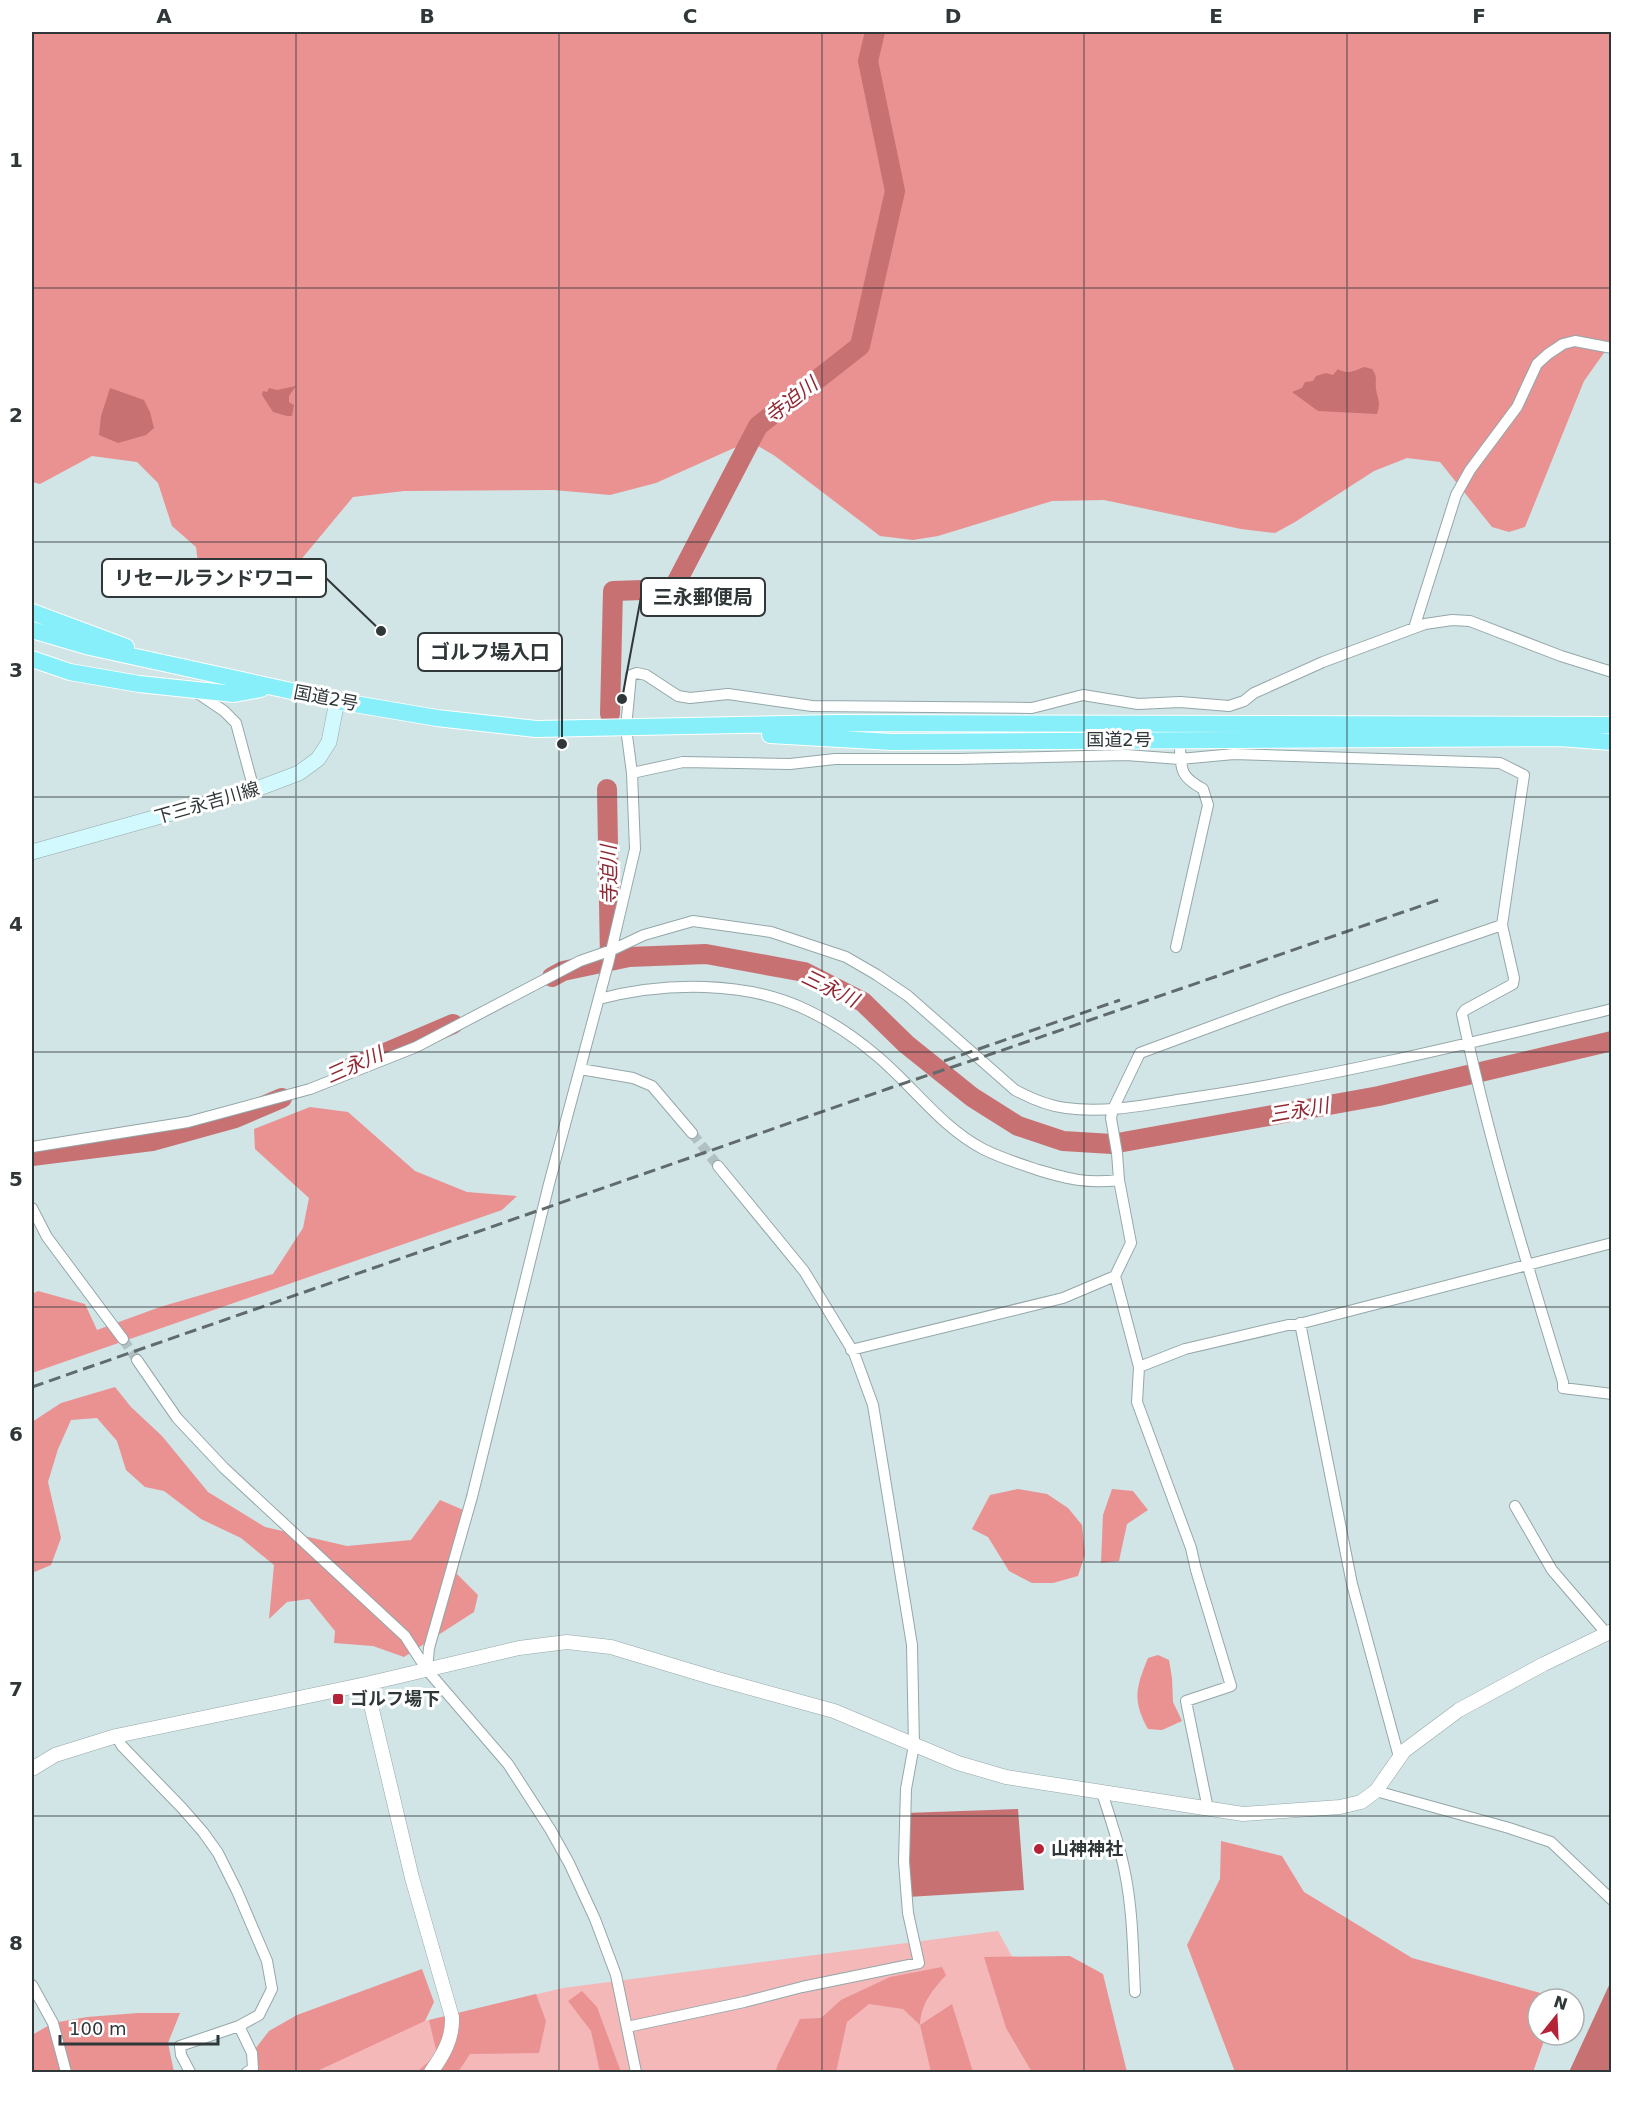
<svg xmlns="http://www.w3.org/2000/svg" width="1643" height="2104" viewBox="0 0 1643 2104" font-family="'DejaVu Sans','Noto Sans JP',sans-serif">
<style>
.green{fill:#f4b8b8}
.forest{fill:#ea9192}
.water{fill:#c77173}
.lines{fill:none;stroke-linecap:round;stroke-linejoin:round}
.river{stroke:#c77173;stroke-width:20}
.minor-tunnel{stroke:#b1c1c3;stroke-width:10;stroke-dasharray:10 5;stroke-linecap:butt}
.minor-casing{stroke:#94a7a9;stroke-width:12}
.tertiary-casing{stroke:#94a7a9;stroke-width:15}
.secondary-casing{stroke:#94a7a9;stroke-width:16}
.trunk-casing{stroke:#fff;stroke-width:18}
.minor{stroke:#fff;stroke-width:10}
.tertiary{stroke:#fff;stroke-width:14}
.secondary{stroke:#d2f9fd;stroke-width:15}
.trunk{stroke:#87effa;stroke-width:16}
.rail{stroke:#606b6d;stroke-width:3;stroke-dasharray:12 6;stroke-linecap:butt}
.grid{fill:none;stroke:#2f3738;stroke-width:1.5;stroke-opacity:0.55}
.poi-dot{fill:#b52339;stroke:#fff;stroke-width:2}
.labels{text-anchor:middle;stroke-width:6;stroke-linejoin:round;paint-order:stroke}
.street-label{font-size:18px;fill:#2f3738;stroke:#fff}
.poi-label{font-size:18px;font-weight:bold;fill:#2f3738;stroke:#fff;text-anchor:start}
.water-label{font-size:20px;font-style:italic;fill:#902833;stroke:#fff}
.leader{fill:none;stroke:#2f3738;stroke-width:2}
.callout-dot{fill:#2f3738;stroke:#fff;stroke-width:2}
.callout{fill:#fff;stroke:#2f3738;stroke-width:2}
.callout-label{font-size:20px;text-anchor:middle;font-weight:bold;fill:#2f3738}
.neatline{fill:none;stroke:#2f3738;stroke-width:2}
.grid-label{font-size:20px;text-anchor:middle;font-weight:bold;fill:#2f3738}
</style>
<rect width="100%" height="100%" fill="#d1e4e6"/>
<!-- green -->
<path class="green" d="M998 1931 1075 2072H304L358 2037 563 1988Z"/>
<!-- forest -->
<path class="forest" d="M32 32H1611V343L1584 381 1525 527 1509 532 1492 527 1440 462 1407 458 1374 471 1295 522 1275 533 1241 529 1104 500 1052 501 938 536 913 540 880 536 775 456 758 446 734 448 656 483 610 495 554 490 404 491 353 497 294 568 258 598 222 578 200 579 196 547 172 526 158 483 137 462 92 456 40 484 32 482Z
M310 1107 348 1112 415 1171 467 1192 517 1196 502 1210 32 1373V1294L38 1291 85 1304 97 1330 160 1307 273 1274 303 1228 309 1198 255 1149 254 1129Z
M115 1387 131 1407 162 1436 208 1492 265 1527 347 1546 411 1540 440 1500 468 1512 457 1574 478 1595 474 1612 404 1657 373 1646 334 1643 335 1631 309 1599 287 1602 269 1619 274 1565 241 1538 201 1519 164 1491 145 1487 126 1470 117 1441 97 1418 71 1420 58 1449 48 1482 61 1538 51 1565 32 1573V1422L61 1403Z
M1018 1489 1047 1494 1068 1508 1082 1525 1085 1554 1078 1576 1053 1583H1032L1009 1571 988 1537 972 1529 990 1495Z
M1112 1489 1133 1491 1148 1510 1127 1524 1119 1561 1101 1563 1103 1515Z
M1158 1655 1169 1660 1172 1678 1173 1702 1182 1721 1162 1730 1148 1729C1132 1701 1136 1687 1148 1658Z
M1221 1841 1282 1856 1304 1892 1412 1958 1559 1998 1538 1999V2035H1546L1533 2072H1235L1187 1945 1220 1879Z
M1070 1956 1103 1974 1127 2072H1032L1006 2028 984 1957Z
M942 1967 946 1975C932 1991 921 2003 920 2025L952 2004 973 2072H931L920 2025 903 2009 869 2004 847 2022 836 2072H776L777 2066 800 2019 821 2018 841 2000 890 1977Z
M422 1969 434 2002 425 2021 315 2072H251L252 2053 269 2031 297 2015Z
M582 1991 597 2007 621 2072H600L591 2031 568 2001Z
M536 1994 546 2021 539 2053 470 2054 458 2072H397H417L437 2054 429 2020Z
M138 2013H180L168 2043 174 2072H32V2035L53 2023 87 2017Z"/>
<!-- water -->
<path class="water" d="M1364 367 1372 369C1378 377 1375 380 1376 389 1378 401 1381 401 1377 414L1318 411 1292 392 1302 388 1305 382 1313 381 1316 376 1326 373 1333 375 1338 369C1348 375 1354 371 1364 367Z
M296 386 289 396V402L294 405 292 416H287L273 412 262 395 263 391 267 392 269 388 277 390Z
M110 388 144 400 150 412 154 428 146 435 118 443 99 435 101 416Z
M1018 1809 1024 1890 908 1897 906 1813Z
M1611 1981V2072H1569Z"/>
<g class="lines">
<!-- river -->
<path class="river" d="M610 714 613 591 673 589 758 426 860 346 895 191 868 61 875 32
M607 789 610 959
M552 977 563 971 629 957 706 954 804 972 863 1002 906 1044 972 1097 1018 1126 1063 1141 1112 1144 1379 1096 1612 1041
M350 1068 453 1024
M32 1156 152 1141 235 1118 282 1098"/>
<!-- minor-tunnel -->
<path class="minor-tunnel" d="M692 1133 718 1166
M123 1339 137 1360"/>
<!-- minor casing -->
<g class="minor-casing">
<path id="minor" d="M1414 628 1456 495 1470 470 1517 407 1537 364 1548 354 1563 344 1575 341 1612 348
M199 694 224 711 236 723 254 790
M632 773 683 762 790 764 835 759H959L1126 755 1180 759 1234 754 1500 763 1524 775 1502 925 1514 978 1513 984 1465 1010 1462 1014C1488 1138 1526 1261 1563 1382V1388L1612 1394
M1176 947 1208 805 1203 789C1181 777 1181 771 1180 747
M599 999C664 982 747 980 809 1011 832 1022 857 1039 877 1056 913 1086 941 1127 983 1149 1001 1158 1020 1164 1038 1170 1069 1179 1086 1184 1119 1180
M580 1069 633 1078 652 1086 692 1133
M32 1147 188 1122 310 1089 416 1047 580 961 612 950 644 935 693 921 771 932 846 957 877 975 908 996 1015 1090C1030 1098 1049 1106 1066 1108 1109 1114 1155 1103 1197 1097 1337 1076 1474 1042 1612 1009
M32 1208 47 1237 123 1339
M1300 1323 1352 1584 1399 1757
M851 1350 1063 1298 1115 1276
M137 1360 177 1418 224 1468 405 1636 427 1670 508 1764 550 1829 569 1863 595 1919 616 1975 636 2072
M1139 1367 1185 1349 1288 1325H1295L1612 1243
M1515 1506 1552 1570 1607 1634
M427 1670 429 1648 472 1497 549 1184 608 964 635 849 632 773 626 728 631 675 637 673 646 675 678 696 690 698 728 694 812 706 1032 708 1083 695 1138 704 1180 702 1229 706 1244 701 1254 693 1323 662 1425 624 1452 620 1470 621 1561 656 1612 672
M116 1736 122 1746 182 1808 203 1832 218 1853 237 1891 267 1961 272 1989 259 2015 239 2026 180 2046 181 2055 190 2072
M1376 1791 1509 1828 1551 1842 1612 1900
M1102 1793C1111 1820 1120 1846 1125 1873 1133 1912 1133 1953 1135 1992
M1208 1809 1186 1701 1231 1686 1196 1570 1191 1548 1137 1402 1139 1367 1115 1276 1131 1243 1119 1180 1117 1153 1111 1118 1113 1109 1140 1053 1283 1000 1502 925
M32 1985 53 2023 66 2072
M239 2026 252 2053 253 2069 247 2072
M627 2027 744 2002 802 1987 919 1963 908 1913 904 1862 906 1789 914 1745 912 1645 873 1405 854 1353 804 1271 718 1166"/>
</g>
<!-- tertiary casing -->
<g class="tertiary-casing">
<path id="tertiary" d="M366 1684 412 1878 452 2017C453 2039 443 2055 431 2072
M32 1769 55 1755 116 1736 366 1684 519 1648 567 1642 611 1647 714 1678 834 1711 958 1763 1006 1777 1243 1814 1340 1807 1361 1802 1376 1791 1404 1751 1459 1710 1544 1664 1612 1631"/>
</g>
<!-- secondary casing -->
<g class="secondary-casing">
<path id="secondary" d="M32 852 254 790 299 773 318 759 329 742 337 701"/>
</g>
<!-- trunk casing -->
<g class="trunk-casing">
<path id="trunk" d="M32 612 126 647
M32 630 90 647 337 701 437 718 536 729 836 723 1612 725
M32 659 70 672 139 684 234 694 261 689
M770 735 892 742 1559 738 1612 742"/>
</g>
<!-- minor -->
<use href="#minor" class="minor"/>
<!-- tertiary -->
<use href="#tertiary" class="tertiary"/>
<!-- secondary -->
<use href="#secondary" class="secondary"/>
<!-- trunk -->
<use href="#trunk" class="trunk"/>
<!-- rail -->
<path class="rail" d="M944 1061 1120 1000
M32 1387 890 1088 1000 1051 1441 899"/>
</g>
<!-- grid -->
<path class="grid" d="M296 32V2072M559 32V2072M822 32V2072M1084 32V2072M1347 32V2072M32 288H1612M32 542H1612M32 797H1612M32 1052H1612M32 1307H1612M32 1562H1612M32 1816H1612"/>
<!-- markers -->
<g class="poi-dot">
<rect x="332" y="1693" width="12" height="12" rx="3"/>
<circle cx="1039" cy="1849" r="6"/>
</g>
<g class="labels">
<!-- street labels -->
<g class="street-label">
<text transform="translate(326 698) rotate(11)" y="6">国道2号</text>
<text x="1119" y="746">国道2号</text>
<text transform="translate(207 803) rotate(-16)" y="6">下三永吉川線</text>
</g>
<!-- poi labels -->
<g class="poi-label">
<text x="350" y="1705">ゴルフ場下</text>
<text x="1051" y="1855">山神神社</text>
</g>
<!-- water labels -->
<g class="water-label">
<text transform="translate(791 400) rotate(-38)" y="7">寺迫川</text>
<text transform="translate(609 875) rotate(-91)" y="7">寺迫川</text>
<text transform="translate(830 988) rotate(26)" y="7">三永川</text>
<text transform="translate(354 1065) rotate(-24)" y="7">三永川</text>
<text transform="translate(1299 1110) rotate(-10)" y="7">三永川</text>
</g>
</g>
<!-- callouts -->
<path class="leader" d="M381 631L326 578M622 699L641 597M562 744L562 652"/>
<g class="callout-dot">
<circle cx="381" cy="631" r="6"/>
<circle cx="622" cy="699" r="6"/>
<circle cx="562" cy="744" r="6"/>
</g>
<g class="callout">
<rect x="102" y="559" width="224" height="38" rx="6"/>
<rect x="641" y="578" width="124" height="38" rx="6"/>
<rect x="418" y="633" width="144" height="38" rx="6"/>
</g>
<g class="callout-label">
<text x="214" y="585">リセールランドワコー</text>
<text x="703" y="604">三永郵便局</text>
<text x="490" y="659">ゴルフ場入口</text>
</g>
<!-- border -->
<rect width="1643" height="2104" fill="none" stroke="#ffffff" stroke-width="66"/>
<!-- north arrow -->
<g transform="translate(1556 2017) rotate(18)"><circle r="28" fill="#ffffff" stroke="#acafaf" stroke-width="1.5"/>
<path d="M0-4.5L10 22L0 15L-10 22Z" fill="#b52339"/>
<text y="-9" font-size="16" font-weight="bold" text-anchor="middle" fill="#2f3738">N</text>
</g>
<!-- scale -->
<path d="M60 2035v9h158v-9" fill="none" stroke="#2f3738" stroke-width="3"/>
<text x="69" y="2035" font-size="18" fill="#2f3738" stroke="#ffffff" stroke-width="4.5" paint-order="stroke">100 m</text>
<rect x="33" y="33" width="1577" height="2038" class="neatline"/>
<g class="grid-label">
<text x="164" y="23">A</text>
<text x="427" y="23">B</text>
<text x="690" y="23">C</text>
<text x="953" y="23">D</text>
<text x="1216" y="23">E</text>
<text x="1479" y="23">F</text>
<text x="16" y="167">1</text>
<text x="16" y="422">2</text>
<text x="16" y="677">3</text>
<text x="16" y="931">4</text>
<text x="16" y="1186">5</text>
<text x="16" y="1441">6</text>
<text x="16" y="1696">7</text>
<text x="16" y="1950">8</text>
</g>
</svg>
